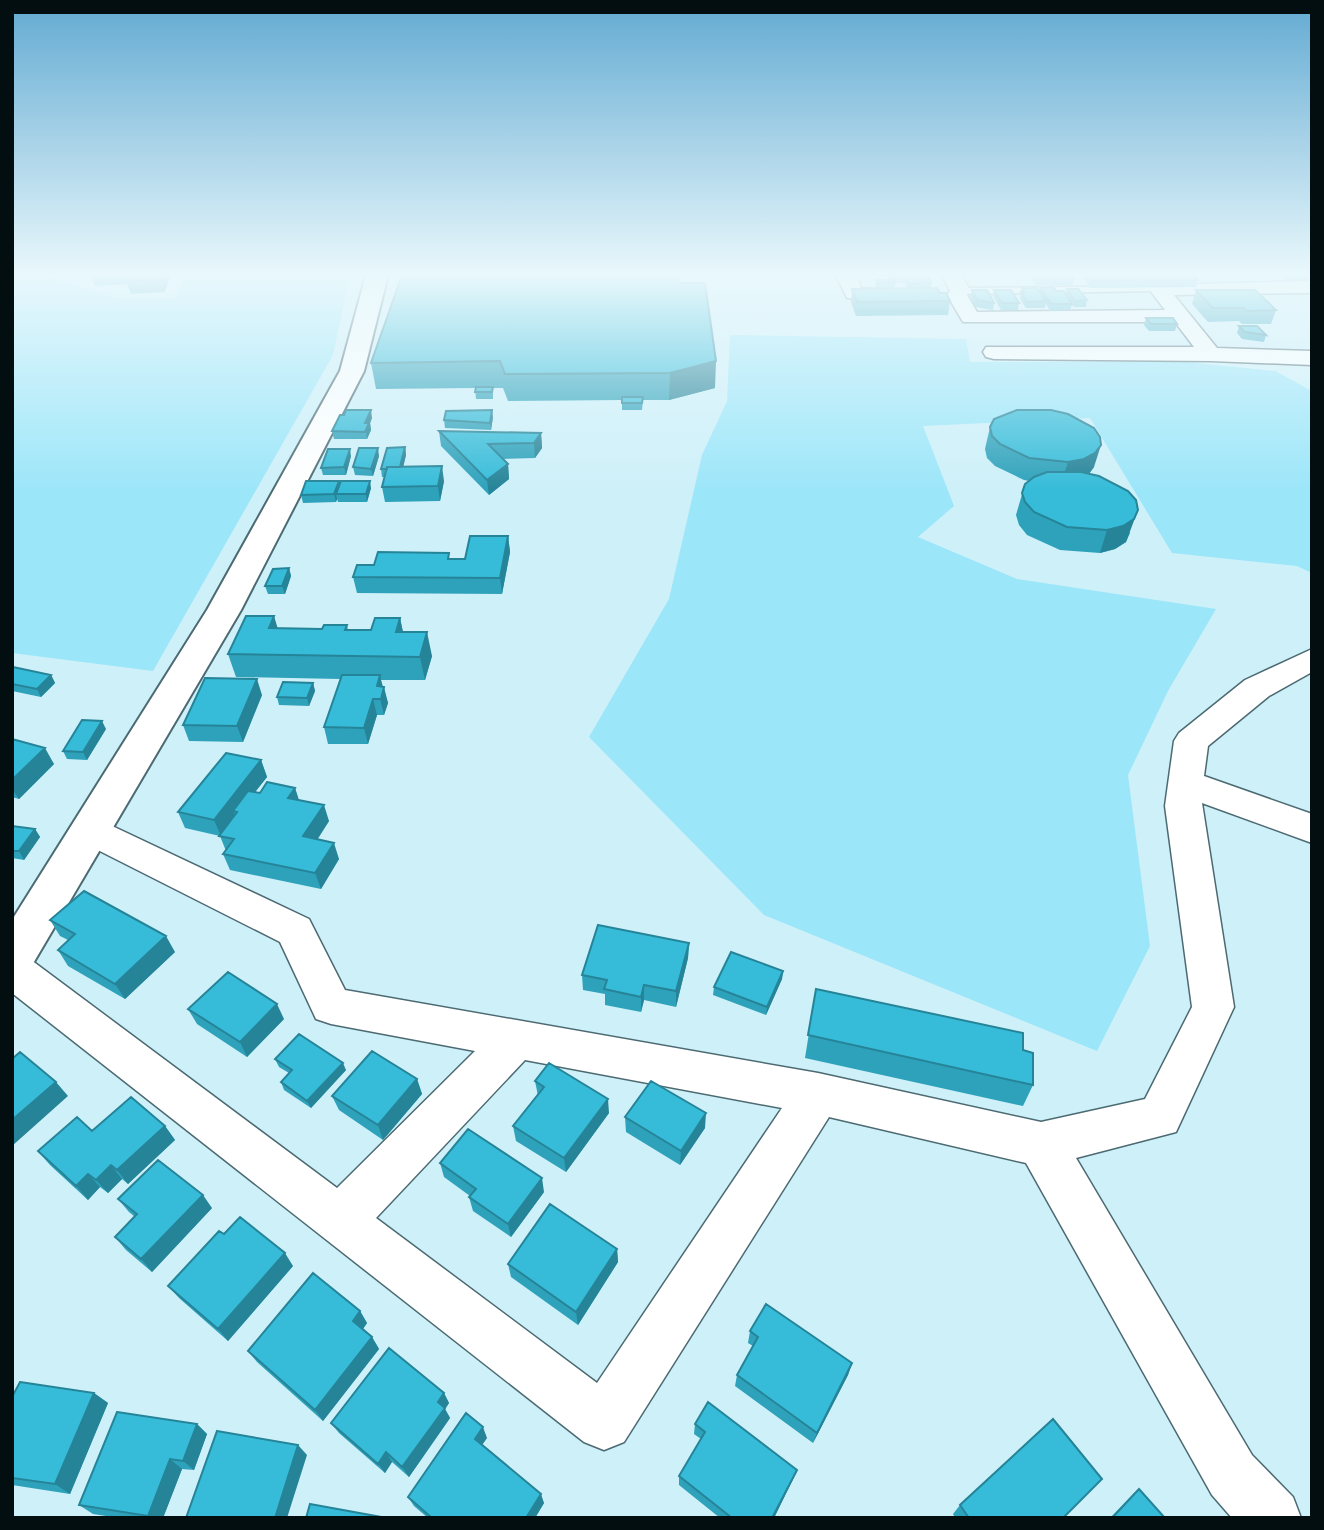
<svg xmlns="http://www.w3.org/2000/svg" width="1324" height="1530" viewBox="0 0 1324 1530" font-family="Helvetica,sans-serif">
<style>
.green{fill:#9ce6f9}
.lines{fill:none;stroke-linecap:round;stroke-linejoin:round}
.service-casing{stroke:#4c6a72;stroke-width:3}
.minor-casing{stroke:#4c6a72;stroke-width:3}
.tertiary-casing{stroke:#4c6a72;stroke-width:4}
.service{fill:#fff;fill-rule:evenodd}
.minor{fill:#fff;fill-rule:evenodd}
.tertiary{fill:#fff;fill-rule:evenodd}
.wall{fill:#2ea2bb;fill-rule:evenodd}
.shaded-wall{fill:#268498}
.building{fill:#36bcd9;stroke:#268498;stroke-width:2}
</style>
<rect width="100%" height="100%" fill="#cef0f9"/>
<!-- green -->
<path class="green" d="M12 275H42L117 298 175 299 186 275H350L333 355 153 671 12 653Z
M730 335 966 339 970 362H1186L1275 371 1312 391V573L1297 566 1172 553 1090 418 923 426 954 506 918 537 1017 579 1216 609 1168 691 1128 775 1150 946 1097 1051 764 915 589 737 669 599 702 455 727 401Z"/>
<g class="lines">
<!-- service casing -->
<g class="service-casing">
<path id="service" d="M1159 286 1163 287V291L960 294 955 291 960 288Z"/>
</g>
<!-- minor casing -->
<g class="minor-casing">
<path id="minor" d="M836 275H856L861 288 904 291 907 295 904 299 897 301 847 298Z
M942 275H962L970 291 967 295 977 312 1165 310 1149 289 1152 285 1312 281V293L1174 295 1217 348 1312 351V365L1211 361 994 359 986 357 983 352 986 347H1194L1175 322H963L947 295 950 291Z
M1312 649V672L1269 696 1208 746 1204 776 1312 814V843L1202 803 1234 1007 1176 1132 1076 1158 1252 1455 1293 1497 1301 1518H1232L1212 1495 1026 1163 829 1117 624 1442 604 1450 584 1442 12 993V952L27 957 337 1188 475 1051 331 1024 316 1019 280 942 78 840 72 830 78 820 91 816 309 919 345 990 818 1073 1041 1122 1145 1099 1192 1007 1165 806 1174 741 1179 733 1245 680ZM525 1060 782 1108 597 1383 376 1218Z"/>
</g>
<!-- tertiary casing -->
<g class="tertiary-casing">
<path id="tertiary" d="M366 275H388L364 371 241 610 28 972 12 978V920L207 610 340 371Z"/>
</g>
<!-- service -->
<use href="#service" class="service"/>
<!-- minor -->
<use href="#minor" class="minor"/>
<!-- tertiary -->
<use href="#tertiary" class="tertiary"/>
</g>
<!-- wall -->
<path class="wall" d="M91 275H171L164 292 131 294 127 284 95 286Z
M886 275H928L931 283V288L940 293 950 301 948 315 856 316 851 302 852 289H877L875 286 876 280H887ZM895 283H905L907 288 894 289Z
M1030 275H1072L1074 279 1072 285H1036Z
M1082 275H1194L1198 280 1196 287 1090 288 1082 277Z
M1280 275H1309L1307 280H1285Z
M680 283 715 388 669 400H643L642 410H622V400L508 401 503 388H493V399H476L475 388 376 389 371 363Z
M1040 287 1066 294 1067 289 1087 300 1086 307H1074L1072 305 1070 310 1050 311 1046 304 1045 308H1026L1020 299 1022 288 1039 291Z
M972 290 994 303 993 310 975 307 970 296Z
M994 290 1019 303 1018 310H1001L993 296Z
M1196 290 1276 310 1271 324H1242L1239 321 1208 322 1192 304Z
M1146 318 1177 324 1175 331H1149L1144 325Z
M1239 326 1266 335 1264 342 1242 339 1237 333Z
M493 417 491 430 445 428 444 420Z
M372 418 370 423 371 430 367 439H334L332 431Z
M990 427 1094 467 1089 474 1130 533 1126 542 1115 549 1100 553 1060 550 1027 535 1019 525 1016 515 1025 484 1029 481 1024 480 995 466 987 458 985 449Z
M439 431 541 433 542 448 535 458 502 459 508 464 509 479 489 495 441 446Z
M405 447 406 455 403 467 444 481 440 501 385 502 382 487 385 477H382L381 469Z
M351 456 346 475H323L321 468Z
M379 456 373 476 355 475 353 467Z
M339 484 371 488 367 502H338L337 499 336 502 303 503 301 495Z
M508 536 510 552 502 594 357 593 353 577 374 565 450 559H465Z
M289 568 291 576 285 594H268L265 586Z
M400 618 403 632 432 656 425 680H381L388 703 384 715H377L368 744H328L324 727 340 679 236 677 228 654 277 628 322 629 347 625 348 630H371Z
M12 668 51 675 55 683 41 697 12 691Z
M313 683 315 691 309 706 279 705 277 697Z
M262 695 243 742 189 741 183 725Z
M106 729 87 760 67 759 63 751Z
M12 739 54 764 19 799 12 797Z
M261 760 267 777 255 792 260 793 295 788 299 800 329 821 317 839 339 859 321 889 230 870 223 854 226 851 220 836 185 828 178 812Z
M12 826 35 829 40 837 24 860 12 858Z
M50 920 175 952 125 999 68 966 58 950 68 940 60 936Z
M689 943 688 958 676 1007 644 1000 641 1012 605 1005V994L583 990 582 975Z
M783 971 782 979 766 1015 713 995 714 987Z
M816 989 1023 1050 1033 1085 1023 1106 805 1058Z
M188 1009 284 1019 247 1057 197 1024Z
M275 1059 346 1070 311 1108 284 1090 281 1082 289 1073 279 1067Z
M417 1079 422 1094 383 1140 339 1110 332 1096Z
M535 1081 609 1113 566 1172 516 1141 513 1126 538 1096Z
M625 1117 705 1128 680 1165 626 1132Z
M165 1126 175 1140 128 1184 122 1179 108 1193 100 1187 88 1200 50 1165 38 1151 92 1131Z
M440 1163 544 1192 511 1237 473 1211 469 1197 470 1196 444 1177Z
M118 1199 212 1208 152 1272 126 1250 115 1237 135 1217 129 1212Z
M617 1249 618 1262 578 1325 511 1277 508 1264Z
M293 1266 228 1341 179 1298 168 1286Z
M360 1311 367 1323 363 1329 372 1337 379 1349 323 1421 257 1362 248 1351Z
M750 1331 852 1363 848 1375 813 1443 735 1386 737 1375 753 1346 748 1343Z
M94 1393 108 1403 70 1494 12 1485V1397Z
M444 1393 449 1403 445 1409 450 1418 409 1477 392 1462 385 1473 339 1433 331 1423Z
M197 1424 207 1434 194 1470 182 1469 163 1518H119L93 1514 79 1505Z
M695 1424 797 1470 793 1479 774 1518H720L679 1485V1476L701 1439 694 1434Z
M487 1438 482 1445 544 1503 535 1518H428L414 1506 408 1497Z
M1139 1489 1165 1518H1110L1134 1493Z
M960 1505 1063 1518H955L953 1514Z"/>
<!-- shaded-wall -->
<path class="shaded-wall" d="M162 275H171L164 292 160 279Z
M716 361 715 388 669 400 670 373Z
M371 410 372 418 370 423 371 430 367 439 365 423Z
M492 410 493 417 491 430 490 423Z
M541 433 542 448 535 458 534 443Z
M1101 445 1094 467 1088 475 1061 484 1068 462Z
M405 447 406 455 401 476 400 469Z
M378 448 379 456 373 476 371 469Z
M350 449 351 456 346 475 344 467Z
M508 464 509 479 489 495 487 480Z
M442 466 444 481 440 501 438 486Z
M339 481 340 489 336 494 337 499 336 502 334 494Z
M370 481 371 488 367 502 366 494Z
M1138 510 1126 542 1115 549 1100 553 1107 530Z
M508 536 510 552 502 594 500 578Z
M289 568 291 576 285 594 282 586Z
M274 616 281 639 269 628Z
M400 618 405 642 396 632Z
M427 632 432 656 425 680 420 657Z
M51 675 55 683 41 697 37 689Z
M380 675 383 690 384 687 388 703 384 715 377 686Z
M257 679 262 695 243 742 237 726Z
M313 683 315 691 309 706 307 698Z
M373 699 377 715 368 744 364 728Z
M102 721 106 729 87 760 83 752Z
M45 748 54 764 19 799 12 789V780Z
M261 760 267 777 238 814 237 812 233 811 236 817 221 836 214 820Z
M295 788 300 804 288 798Z
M324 805 329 821 309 853 303 836Z
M35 829 40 837 24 860 19 851Z
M334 843 339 859 321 889 315 873Z
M166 936 175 952 125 999 115 984Z
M689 943 688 958 676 1007V991Z
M783 971 782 979 766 1015 767 1007Z
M644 985V1000L641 1012V997Z
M277 1004 284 1019 247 1057 240 1042Z
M343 1063 346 1070 311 1108 307 1101Z
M417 1079 422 1094 383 1140 378 1125Z
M56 1082 68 1096 12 1146V1120Z
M608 1099 609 1113 566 1172 564 1158Z
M706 1113 705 1128 680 1165 681 1151Z
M165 1126 175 1140 128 1184 117 1170Z
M111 1165 122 1179 108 1193 96 1180Z
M88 1174 100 1187 88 1200 76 1186Z
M542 1178 544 1192 511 1237 508 1224Z
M203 1195 212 1208 152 1272 141 1259Z
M617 1249 618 1262 578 1325 576 1312Z
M285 1253 293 1266 228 1341 218 1329Z
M360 1311 367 1323 360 1333 353 1321Z
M372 1337 379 1349 323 1421 315 1410Z
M852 1363 848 1375 813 1443 817 1433Z
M94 1393 108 1403 70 1494 55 1484Z
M444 1393 449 1403 445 1409 450 1418 409 1477 402 1467 438 1402Z
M197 1424 207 1434 194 1470 183 1461Z
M483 1427 487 1438 479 1449 475 1439Z
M298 1445 307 1455 287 1518H275Z
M386 1452 392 1462 385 1473 378 1464Z
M170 1459 182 1469 163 1518H150L148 1516Z
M797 1470 793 1479 774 1518H772Z
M541 1494 544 1503 535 1518H526Z"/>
<!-- building -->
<path class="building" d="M129 275H162L160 279 126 281Z
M402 275H679L680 283H705L716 361 670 373 505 374 500 361 371 363Z
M889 275H928L931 283 909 284 906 276Z
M1036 275H1072L1074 279H1038Z
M1088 275H1194L1198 280 1092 281Z
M876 280H894L895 283H878Z
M1040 287H1053L1056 291H1064L1072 304H1051Z
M937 288 940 293H946L950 301 857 302 852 289Z
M1022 288H1037L1046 301 1027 302 1021 292H1024Z
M1067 289H1078L1087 300 1075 301Z
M972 290H987L994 303 977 300Z
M994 290H1011L1019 303H1002Z
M1196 290H1255L1276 310 1247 311 1244 308H1213Z
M1146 318H1173L1177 324H1151Z
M1239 326H1257L1266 335 1245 332Z
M476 387H493L492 392H475Z
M622 397H643L642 403H622Z
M346 410H371L365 423H369L365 432 332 431 340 415H344Z
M492 410 490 423 444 420 446 411Z
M1017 410H1051L1068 414 1094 428 1100 437 1101 445 1095 453 1084 459 1068 462 1029 458 1000 444 992 436 990 427 994 419Z
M439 431 541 433 534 443 488 444 508 464 487 480Z
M405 447 400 467H387V469H381L387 448Z
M359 448H378L371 469 353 467Z
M328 449H350L344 467 321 468Z
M442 466 438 486 382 487 387 467Z
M1047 472H1081L1099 476 1128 491 1136 500 1138 510 1134 519 1123 526 1107 530 1067 527 1034 512 1025 502 1022 493 1025 484 1034 477Z
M306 481H339L334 494 301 495Z
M341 481H370L366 494H336Z
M470 536H508L500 578 353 577 357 565H374L378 552 449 553 448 559H465Z
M289 568 282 586H265L273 569Z
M246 616H274L269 628 322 629 324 625H347L345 630H371L375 618H400L396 632H427L420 657 228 654Z
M13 667 51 675 37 689 12 684Z
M342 675H380L377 686 384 687 381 699H373L364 728 324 727Z
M205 678 257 679 237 726 183 725Z
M283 682 313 683 307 698 277 697Z
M82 720 102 721 83 752 63 751Z
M12 739 45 748 12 780Z
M226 753 261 760 214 820 178 812Z
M267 782 295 788 288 798 324 805 303 836 334 843 315 873 223 854 234 839 219 836 237 812 233 811 248 791 260 793Z
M12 826 35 829 19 851H12Z
M84 891 166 936 115 984 58 950 75 934 50 920Z
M598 925 689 943 676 991 644 985 641 997 604 989 607 980 582 975Z
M731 952 783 971 767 1007 714 987Z
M228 972 277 1004 240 1042 188 1009Z
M816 989 1023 1033V1050L1033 1053V1085L808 1035Z
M299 1034 343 1063 307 1101 281 1082 292 1070 275 1059Z
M372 1051 417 1079 378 1125 332 1096Z
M20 1052 56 1082 12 1120V1059Z
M549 1063 608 1099 564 1158 513 1126 544 1087 535 1081Z
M651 1081 706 1113 681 1151 625 1117Z
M131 1097 165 1126 117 1170 111 1165 96 1180 88 1174 76 1186 38 1151 77 1117 92 1131Z
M468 1129 542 1178 508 1224 469 1197 476 1189 440 1163Z
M158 1160 203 1195 141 1259 115 1237 137 1214 118 1199Z
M550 1204 617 1249 576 1312 508 1264Z
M240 1217 285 1253 218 1329 168 1286 219 1231 224 1234Z
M313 1273 360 1311 353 1321 372 1337 315 1410 248 1351Z
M766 1304 852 1363 817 1433 737 1375 758 1337 750 1331Z
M389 1348 444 1393 438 1402 445 1408 402 1467 386 1452 378 1464 331 1423Z
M20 1382 94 1393 55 1484 12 1478V1397Z
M708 1402 797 1470 772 1518H732L679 1476 705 1432 695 1424Z
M117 1412 197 1424 183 1461 170 1459 148 1516 79 1505Z
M466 1413 483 1427 475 1439 541 1494 526 1518H432L408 1497Z
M1053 1419 1102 1479 1063 1518H969L960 1505Z
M217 1431 298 1445 275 1518H186Z
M1139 1489 1165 1518H1112Z
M310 1504 387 1518H306Z"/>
<!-- sky -->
<linearGradient id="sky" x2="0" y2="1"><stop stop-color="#62aad2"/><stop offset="0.56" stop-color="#e9f8fc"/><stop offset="1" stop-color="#e9f8fc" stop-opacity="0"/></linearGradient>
<rect width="1324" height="490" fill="url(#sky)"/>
<!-- border -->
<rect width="1324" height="1530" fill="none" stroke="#030e11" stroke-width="28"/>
</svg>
